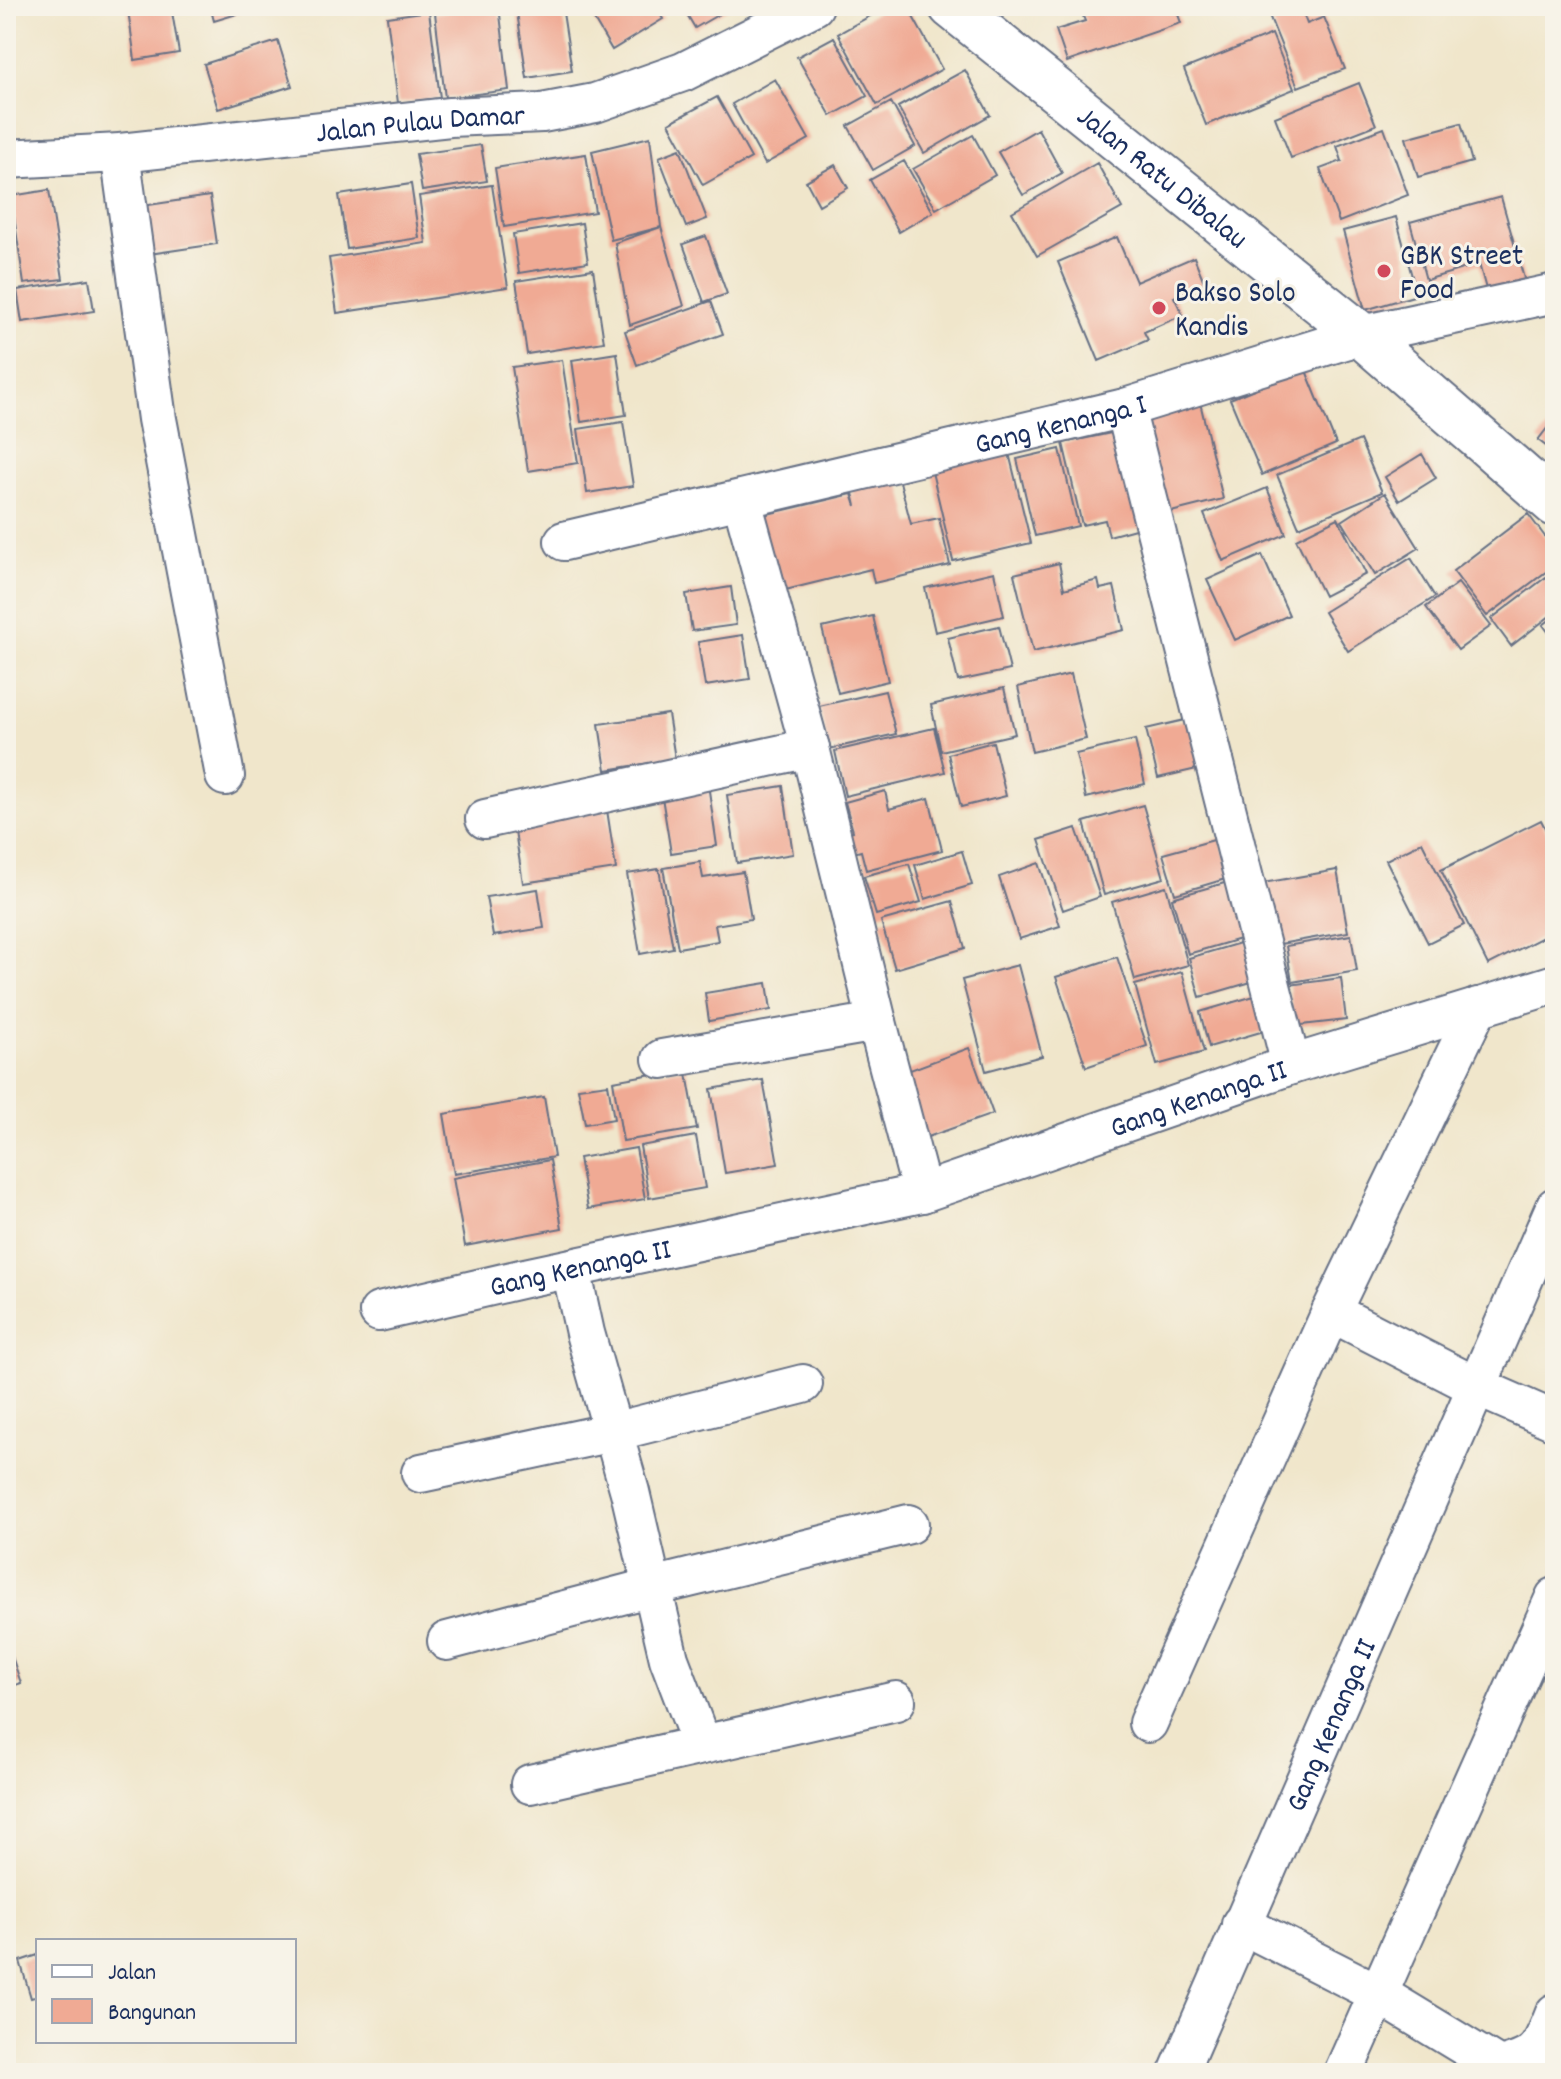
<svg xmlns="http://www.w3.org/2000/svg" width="1561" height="2079" viewBox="0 0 1561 2079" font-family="Dekko,sans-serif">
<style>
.building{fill:#f0aa94}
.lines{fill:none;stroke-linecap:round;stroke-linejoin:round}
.minor-casing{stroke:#666f84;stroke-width:42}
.major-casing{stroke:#666f84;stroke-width:48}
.minor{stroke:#fff;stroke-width:38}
.major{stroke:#fff;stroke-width:44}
.poi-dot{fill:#d1495b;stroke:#f7f3e8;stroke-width:3}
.labels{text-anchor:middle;stroke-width:6;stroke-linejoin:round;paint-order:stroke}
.street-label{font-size:30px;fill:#1b2f5e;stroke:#f7f3e8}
.poi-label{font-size:30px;fill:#1b2f5e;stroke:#f7f3e8;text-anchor:start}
</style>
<rect width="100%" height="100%" fill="#f7f3e8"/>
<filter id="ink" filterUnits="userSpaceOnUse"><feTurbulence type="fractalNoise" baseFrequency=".0125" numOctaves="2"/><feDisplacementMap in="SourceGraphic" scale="16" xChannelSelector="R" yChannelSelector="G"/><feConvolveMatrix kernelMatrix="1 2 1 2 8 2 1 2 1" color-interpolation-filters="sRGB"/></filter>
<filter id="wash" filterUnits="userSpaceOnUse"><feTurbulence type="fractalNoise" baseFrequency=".006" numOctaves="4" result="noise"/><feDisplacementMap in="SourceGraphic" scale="32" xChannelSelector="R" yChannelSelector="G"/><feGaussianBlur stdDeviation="1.8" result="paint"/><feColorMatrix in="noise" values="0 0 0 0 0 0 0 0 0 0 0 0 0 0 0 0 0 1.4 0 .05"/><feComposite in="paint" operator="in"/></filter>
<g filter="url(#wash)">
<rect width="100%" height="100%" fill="#f0e6cb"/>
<g id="blocks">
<!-- building -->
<path class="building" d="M159 6H171L179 53 135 60 128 10Z
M210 6H260V7L214 21Z
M499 6 509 90 445 98 435 13Z
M516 6H562L572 71 527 78Z
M586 6H655L663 19 612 50Z
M682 6H733L695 28Z
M888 6H907L942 69 877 105 838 34Z
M1079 6H1175L1181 23 1067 62 1056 30 1085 21Z
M1292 6H1300L1307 24 1324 17 1345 69 1298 87 1269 15Z
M429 11 440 98 398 103 387 17Z
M1272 34 1294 89 1206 125 1184 69Z
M834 37 867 96 831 116 797 57Z
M278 41 292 86 218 109 204 64Z
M965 70 990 115 924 153 898 107Z
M775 79 809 139 765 164 732 104Z
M1359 83 1376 125 1291 158 1275 117Z
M717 97 751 158 703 185 669 123Z
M891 102 915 146 873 170 848 126Z
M1461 123 1472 162 1418 177 1406 138Z
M1384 128 1408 195 1339 222 1320 169 1342 161 1337 146Z
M1038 129 1062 173 1023 195 998 152Z
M973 135 995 175 936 209 913 169Z
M650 137 661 227 611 240 592 151Z
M481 145 487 181 422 191 416 154Z
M680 149 707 219 686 227 659 157Z
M586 154 595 212 504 227 495 168Z
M904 161 933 212 899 232 870 180Z
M1097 163 1122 208 1037 256 1012 212Z
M835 165 848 188 819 205 806 181Z
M411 184 419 238 347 249 339 195Z
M492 185 508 287 337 313 329 258 426 243 419 196Z
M49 190 63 279 24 284 11 196Z
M210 196 217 244 142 255 135 207Z
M1501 197 1527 289 1489 300 1479 264 1426 280 1410 222Z
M1396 217 1417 295 1365 310 1343 231Z
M582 223 588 262 519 273 513 234Z
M661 227 684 306 630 325 615 243Z
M706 236 727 294 704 302 683 244Z
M1117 237 1136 282 1194 257 1205 284 1174 297 1183 315 1144 332 1148 340 1099 361 1058 262Z
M593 269 604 342 527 354 516 281Z
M89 279 94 311 22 322 17 290Z
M711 301 723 334 637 365 625 331Z
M617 353 626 415 581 422 572 360Z
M562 360 578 463 528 471 512 367Z
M1305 368 1336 444 1262 475 1230 399Z
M1198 394 1223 499 1159 515 1133 409Z
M1555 418V453L1538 440Z
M623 422 633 486 587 493 578 429Z
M1126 430 1150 525 1109 536 1105 520 1082 525 1063 443Z
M1360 440 1382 492 1299 527 1277 475Z
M1006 441 1031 543 953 561 929 459Z
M1060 449 1078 526 1035 536 1017 459Z
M1422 454 1436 478 1399 501 1385 477Z
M899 478 911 524 939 518 950 565 874 583 871 569 769 594 751 518 852 494 856 506 852 489Z
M1267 488 1286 534 1223 561 1204 514Z
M1385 493 1419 548 1375 575 1342 521Z
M1528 514 1555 550V565L1487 616 1453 571Z
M1338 518 1366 574 1324 596 1296 539Z
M1262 555 1289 615 1235 640 1207 580Z
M1411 558 1435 597 1348 651 1324 612Z
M1059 563 1064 589 1098 580 1100 589 1114 586 1124 630 1033 652 1014 574Z
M994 572 1004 616 935 632 925 588Z
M1546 577 1555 590V612L1511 646 1491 619Z
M1458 583 1491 626 1458 650 1426 607Z
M731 587 736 625 692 631 686 594Z
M873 616 888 681 838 693 822 628Z
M1555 616V641L1543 625Z
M999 626 1010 670 958 681 948 638Z
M743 635 750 679 705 686 698 642Z
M1071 674 1086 739 1032 752 1018 687Z
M1004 688 1015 734 941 751 931 705Z
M885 691 896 734 829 749 819 706Z
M668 714 675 759 606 770 599 724Z
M1189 719 1201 768 1158 778 1146 729Z
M934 728 945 772 845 796 835 751Z
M1135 740 1145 784 1086 798 1076 754Z
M993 742 1006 796 961 807 948 754Z
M708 784 717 846 671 853 661 791Z
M783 786 793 854 737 863 727 795Z
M885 791 889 809 929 798 942 850 866 870 861 851 845 855 839 835 853 831 845 802Z
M1143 805 1164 878 1104 895 1084 822Z
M607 810 616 869 523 883 514 825Z
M1541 820 1555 848V931L1488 965 1441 870Z
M1076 828 1100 897 1063 910 1039 840Z
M1221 838 1232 877 1175 894 1163 854Z
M1422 842 1464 925 1428 943 1386 860Z
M962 851 972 885 925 899 915 865Z
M700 862 703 878 743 872 751 919 715 925 718 941 678 948 663 868Z
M1039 863 1060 926 1019 939 999 877Z
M909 864 921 902 876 915 864 876Z
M659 869 673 948 640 954 627 874Z
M1337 870 1348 932 1274 945 1263 883Z
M1235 880 1250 936 1188 954 1172 898Z
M1166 886 1188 965 1135 980 1112 902Z
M538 889 544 928 493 936 486 897Z
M952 901 965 948 895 969 881 921Z
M1351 935 1357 971 1292 982 1286 946Z
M1247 941 1258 980 1200 997 1189 958Z
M1117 957 1147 1046 1086 1067 1056 977Z
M1018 965 1042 1056 986 1071 962 980Z
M1182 972 1204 1052 1157 1065 1135 985Z
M1341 978 1346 1020 1293 1026 1289 985Z
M767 983 771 1010 709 1021 705 993Z
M1261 994 1271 1029 1209 1047 1200 1012Z
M969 1048 993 1114 925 1138 902 1073Z
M686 1068 697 1129 623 1141 613 1081Z
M763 1080 778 1164 725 1173 711 1089Z
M608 1084 614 1119 585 1124 578 1088Z
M544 1097 554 1157 454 1174 444 1114Z
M696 1136 705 1188 649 1198 640 1146Z
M636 1148 645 1199 588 1209 579 1158Z
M550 1160 562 1228 465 1246 453 1178Z
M6 1639 21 1683 6 1688Z
M38 1955V1996L31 1998 20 1961Z"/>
</g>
</g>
<g filter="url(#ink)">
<use href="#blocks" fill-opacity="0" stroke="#666f84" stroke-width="2"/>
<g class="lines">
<!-- minor casing -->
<g class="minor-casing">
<g id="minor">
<path d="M120 153 157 419 225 776"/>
<path id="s1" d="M6 159 120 153 450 117 542 113 595 103 683 72 814 6"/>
<path d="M1125 408 1291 1065"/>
<path d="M742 501 810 748 877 1022 922 1193"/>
<path id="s2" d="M564 541 1125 408 1361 335 1555 293"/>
<path d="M485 819 810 748"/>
<path d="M662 1059 877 1022"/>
<path d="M571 1269 585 1333 630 1492 669 1659 701 1743"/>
<path id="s3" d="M379 1312 525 1278 922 1193 1291 1065 1555 984"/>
<path d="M1331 1312 1475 1386 1555 1421"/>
<path d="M421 1473 613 1432 803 1384"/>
<path d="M447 1641 652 1587 909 1524"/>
<path d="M1148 1723 1331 1312 1478 1007"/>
<path d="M530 1784 896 1701"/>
<path d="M1241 1924 1377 1993 1499 2067C1539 2057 1540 2050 1555 2013"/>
<path id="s4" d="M1178 2073 1555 1207"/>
<path d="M1343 2073 1555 1597"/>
</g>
</g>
<!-- major casing -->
<g class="major-casing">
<g id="major">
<path id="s5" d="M951 6 1361 335 1555 504"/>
</g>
</g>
<!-- minor -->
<use href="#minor" class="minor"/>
<!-- major -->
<use href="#major" class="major"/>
</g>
</g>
<!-- markers -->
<g class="poi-dot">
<circle cx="1384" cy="271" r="8"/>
<circle cx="1159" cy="308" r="8"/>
</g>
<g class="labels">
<!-- street labels -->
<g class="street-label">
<text dy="10" stroke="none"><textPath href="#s1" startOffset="416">Jalan Pulau Damar</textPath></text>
<text dy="10" stroke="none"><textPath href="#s5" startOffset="272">Jalan Ratu Dibalau</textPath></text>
<text dy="10" stroke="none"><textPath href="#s2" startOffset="510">Gang Kenanga I</textPath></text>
<text dy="10" stroke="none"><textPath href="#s3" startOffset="848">Gang Kenanga II</textPath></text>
<text dy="10" stroke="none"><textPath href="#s3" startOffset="206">Gang Kenanga II</textPath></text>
<text dy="10" stroke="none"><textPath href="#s4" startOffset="380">Gang Kenanga II</textPath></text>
</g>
<!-- poi labels -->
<g class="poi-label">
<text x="1400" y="264">GBK Street<tspan x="1400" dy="34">Food</tspan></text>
<text x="1175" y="301">Bakso Solo<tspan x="1175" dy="34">Kandis</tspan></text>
</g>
</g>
<!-- margin -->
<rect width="1561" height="2079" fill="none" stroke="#f7f3e8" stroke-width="32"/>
<!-- legend -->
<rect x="36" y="1939" width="260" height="104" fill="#f7f3e8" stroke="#9fa5b1" stroke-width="2"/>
<rect x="52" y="1965" width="40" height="12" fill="#ffffff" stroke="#9fa5b1" stroke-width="2"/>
<text x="108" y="1979" font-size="24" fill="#1b2f5e">Jalan</text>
<rect x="52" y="1999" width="40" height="24" fill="#f0aa94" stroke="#9fa5b1" stroke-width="2"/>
<text x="108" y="2019" font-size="24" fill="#1b2f5e">Bangunan</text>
</svg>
